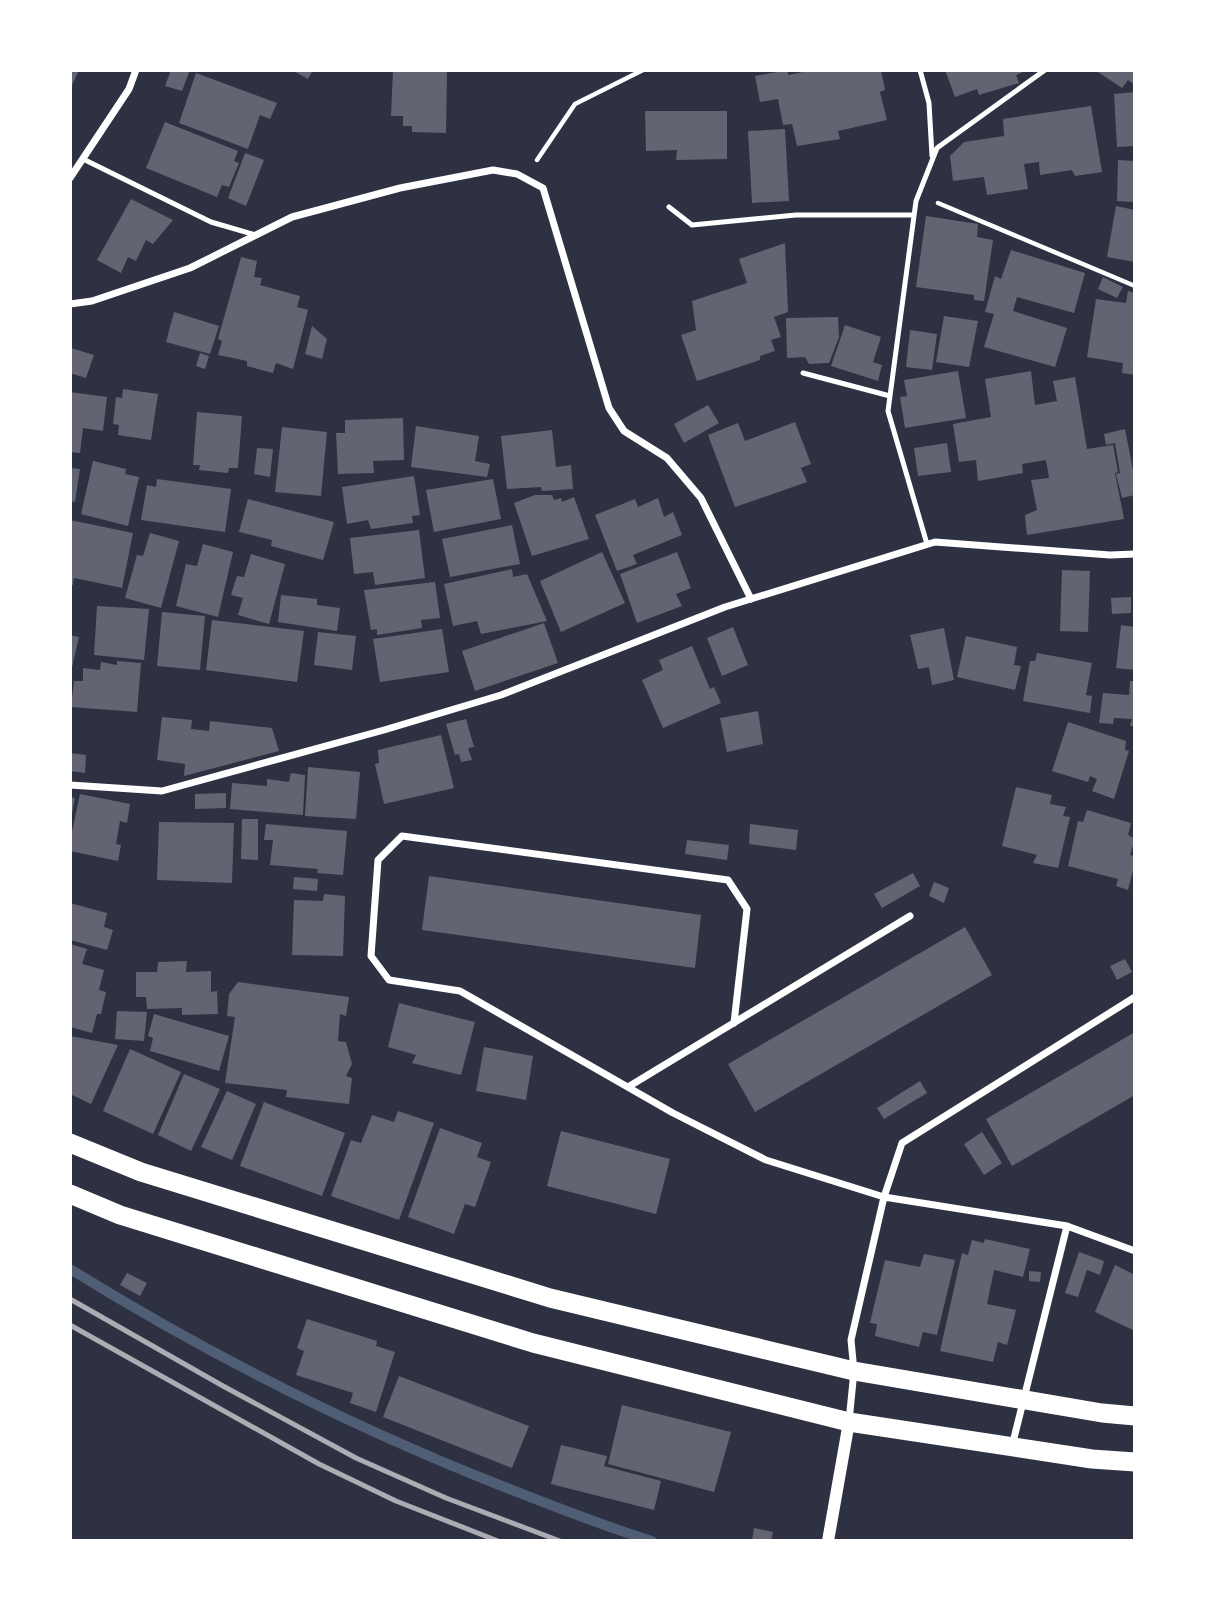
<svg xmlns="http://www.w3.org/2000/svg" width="1205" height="1611" viewBox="0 0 1205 1611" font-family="Raleway,sans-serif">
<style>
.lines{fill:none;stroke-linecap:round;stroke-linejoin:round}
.stream{stroke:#4f5d75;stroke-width:10}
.building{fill:#626471}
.path{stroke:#fff;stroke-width:4.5}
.service{stroke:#fff;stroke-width:5}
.minor{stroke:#fff;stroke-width:7}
.tertiary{stroke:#fff;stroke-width:12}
.trunk{stroke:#fff;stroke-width:19}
.rail{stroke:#abadb3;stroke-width:5}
</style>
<rect width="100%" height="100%" fill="#2d3142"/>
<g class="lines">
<!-- stream -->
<path class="stream" d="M70 1269C209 1355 356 1429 507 1488 555 1507 603 1526 652 1541"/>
</g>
<!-- building -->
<path class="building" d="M70 70H79L70 90Z
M171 70H190L182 91 165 86Z
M292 70H313L308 79Z
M393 70H447L446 133 412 132V126H403V116H391Z
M788 70V75L803 72V70H881L885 90 880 92 887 120 838 131 840 139 797 146 792 124 783 125 778 99 760 102 755 76Z
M945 70H1028L1016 75 1019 83 979 95 977 89 955 97Z
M1095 70H1135V85L1128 80 1122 88Z
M196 73 277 103 270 119 260 115 248 149 179 123Z
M1135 92V146L1117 147 1114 94Z
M1091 106 1102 172 1075 176 1072 170 1040 175 1039 162 1024 164 1028 189 987 195 984 177 953 181 950 156 964 142 1004 136 1003 119Z
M645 111H727V159L676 160 677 150 646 151Z
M165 122 238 151 234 161 239 163 229 187 222 185 217 197 146 168Z
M785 129 789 201 752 203 748 131Z
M245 153 264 160 246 206 228 198Z
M1118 160 1135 161V202L1117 201Z
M131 199 173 220 153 244 146 240 136 261 128 257 121 273 97 260Z
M1116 206 1135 210V262L1107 257Z
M926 216 978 224 977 237 993 240 984 301 974 300V295L916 287Z
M785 243 788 312 774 317 781 337 771 340 775 351 760 356V360L697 381 681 335 696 330 692 301 747 283 739 259Z
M1011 250 1085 273 1074 313 1017 297 1013 311 1067 328 1055 367 984 347 994 314 985 312 995 276 1001 279Z
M241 257 257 261 254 277 262 278 260 285 300 296 297 307 308 310 293 369 276 363 273 373 247 366V361L218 355 222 341 218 339Z
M1103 277 1123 287 1117 298 1098 289Z
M1128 291 1135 293V375L1122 373 1123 363 1087 357 1096 299 1126 303Z
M174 312 219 326 210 354 166 342Z
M944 316 978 321 969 367 936 362Z
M838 317 839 337 829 363 809 364 805 357 787 358 786 318Z
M845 325 881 337 873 362 882 365 878 381 831 366Z
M312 326 327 339 322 359 305 354Z
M910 330 937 334 932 370 906 367Z
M71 348 94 355 86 378 70 373Z
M200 353 209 356 205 369 196 366Z
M958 371 966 418 905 428 900 397 907 396 904 380Z
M1031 371 1035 405 1057 401 1053 381 1075 377 1087 449 1113 445 1118 472 1115 473 1124 519 1027 535 1025 515 1037 510 1031 480 1049 478 1046 460 1022 464 1023 473 978 481 976 460 959 462 953 424 991 417 985 379Z
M123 389 158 394 151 440 118 435 119 425 113 424 116 397 122 398Z
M70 392 107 397 103 431 83 428 80 453 70 452Z
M708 405 719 423 684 443 674 424Z
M197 412 242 416 238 468H229L228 473 199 470 200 465H193Z
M403 418 404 460 373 461 374 473 338 474 336 433H345V420Z
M795 422 811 464 801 468 807 482 735 507 708 435 738 423 745 441Z
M416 426 479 436 475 461 490 464 487 477 411 467Z
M282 427 327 432 321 496 275 492Z
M1125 429 1135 480V495L1122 498 1116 474 1120 473 1115 443 1106 445 1104 434Z
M552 430 556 467 571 465 573 489 542 491 541 487 507 489 501 436Z
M947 443 951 472 918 476 914 448Z
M257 448 273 449 270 477 254 474Z
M93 461 126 469 125 474 139 477 128 526 81 514Z
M70 468 80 469 75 502 70 501Z
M414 476 420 515 412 516 413 523 371 529 368 520 347 524 342 487Z
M157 479 231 489 225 532 141 520 147 485 156 487Z
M493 479 501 519 434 532 426 490Z
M535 495H552L554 500 561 498 562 502 574 497 589 539 532 556 514 503Z
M658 498 664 517 673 512 682 535 633 555 637 564 617 571 595 515 635 499 638 507Z
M248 499 334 522 323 560 271 546 272 540 239 532Z
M70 520 133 533 122 588 74 578 73 585 70 584Z
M512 525 520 564 450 577 442 539Z
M419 530 425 578 375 585 373 572 354 574 350 538Z
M150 533 179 541 161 608 125 598 137 555 143 556Z
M203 544 233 552 218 617 176 606 186 564 197 566Z
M602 552 625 603 561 632 540 581Z
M677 552 691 588 676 594 682 606 637 623 620 574Z
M251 554 285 564 269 624 238 615 243 598 231 595 237 576 244 577Z
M512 569 513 577 527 574 547 621 481 634 477 621 453 626 444 584Z
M1062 570 1090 571 1088 632 1060 631Z
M435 582 440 618 421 620 422 628 377 635V629L371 630 364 590Z
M281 595 317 599V605L340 608 337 631 278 622Z
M1131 597V613L1112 614 1111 598Z
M97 606 149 609 144 660 94 655Z
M162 612 205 616 200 670 157 666Z
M212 620 304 631 297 682 206 670Z
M544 623 558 663 475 691 462 651Z
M1121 625 1135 627V670L1116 668Z
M733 627 748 665 722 676 707 638Z
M944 628 954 680 932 685 929 667 918 669 910 635Z
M442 629 449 672 380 682 373 639Z
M318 632 356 636 352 670 314 665Z
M70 635 79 637 71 672H70Z
M966 636 1017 647 1014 665 1021 666 1015 690 957 677Z
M692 646 710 689 714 687 721 703 663 728 642 680 663 670 659 660Z
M1037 653 1092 663 1086 695 1092 696 1090 713 1023 701 1030 661H1035Z
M117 661 141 663 137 712 71 707 74 681H83V668L100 670 101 662 117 665Z
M1130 681H1135V726H1130L1132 719 1114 718 1113 724 1099 723 1103 693 1129 695Z
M758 711 763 744 727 752 720 718Z
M162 717 192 720 191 729 209 731 210 721 272 728 279 751 184 776 185 764 157 760Z
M466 719 474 747 468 748 472 760 461 762 459 754 455 755 446 724Z
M1068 722 1126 741 1125 750 1129 751 1114 799 1092 791 1097 779 1090 776 1088 782 1052 771Z
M441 735 454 788 384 804 375 764 379 763 378 750Z
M70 753 86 755 85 773 70 771Z
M308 767 360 772 356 819 305 816Z
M291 773 305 775 303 815 230 809 232 783 267 786V779L289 782Z
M1016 787 1052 795 1050 804 1066 807 1063 816 1070 817 1058 868 1033 863 1037 855 1002 846Z
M226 793V808L195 809V794Z
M80 794 130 804 127 823 120 821 116 844 121 845 118 861 70 851V841Z
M70 797 75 798 71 818H70Z
M1087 810 1131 823 1128 835 1135 839 1130 855 1135 856V863L1128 890 1116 886 1118 879 1068 866 1078 821 1083 822Z
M242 819H258V860L241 859Z
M159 822 234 823 232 883 157 880Z
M266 824 347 831 343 875 317 873 318 869 270 865 273 840H264Z
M750 824 798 830 796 850 749 844Z
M687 840 729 845 727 860 685 854Z
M913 873 920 886 882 908 874 894Z
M429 876 701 915 695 968 422 930Z
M294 877 318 879 317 891 293 889Z
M934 882 949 888 944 903 929 896Z
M324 894 345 896 343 956 292 955 294 900 323 901Z
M70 903 107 913 104 927 113 930 107 950 70 940Z
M965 927 992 975 755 1112 728 1064Z
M70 944 87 949 82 964 104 970 99 990 106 992 101 1014H97L92 1033 70 1027Z
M1125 959 1132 972 1117 980 1110 966Z
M187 961 186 972 211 971V992L217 991 218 1014 182 1015V1008L147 1009 146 997H136V972H157L158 962Z
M238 982 349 997 346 1016 340 1014 338 1041 346 1042 352 1064 346 1076 352 1078 349 1104 286 1097 287 1090 225 1083 235 1017 227 1016 229 994Z
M399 1003 475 1022 461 1075 412 1063 416 1055 388 1047Z
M117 1011 147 1012 144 1041 115 1039Z
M154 1014 229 1036 219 1071 150 1051 153 1038 148 1036Z
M1135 1032V1095L1012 1166 986 1119Z
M70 1036 118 1045 91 1104 70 1094Z
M484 1047 533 1056 526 1100 476 1091Z
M130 1049 181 1072 153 1134 103 1111Z
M184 1074 220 1089 191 1151 158 1135Z
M920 1081 927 1093 884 1119 877 1108Z
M227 1091 256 1104 232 1160 201 1147Z
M264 1102 345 1133 322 1196 240 1166Z
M398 1111 434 1123 399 1220 331 1196 351 1140 361 1143 372 1115 394 1122Z
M440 1128 482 1143 477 1157 491 1162 475 1207 465 1204 454 1234 408 1217Z
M561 1131 670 1159 656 1214 547 1186Z
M982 1132 1002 1163 984 1175 964 1144Z
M985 1239 1030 1249 1023 1277 994 1270 987 1304 1016 1310 1007 1345 998 1342 993 1362 940 1351 962 1253 968 1255 972 1240 984 1243Z
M1079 1252 1104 1261 1100 1275 1087 1270 1078 1297 1065 1293Z
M924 1254 955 1260 937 1335 923 1332 919 1347 875 1336 877 1324 870 1323 885 1260 920 1267Z
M1115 1265 1135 1275V1331L1095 1312Z
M1029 1271 1041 1272 1040 1282 1029 1281Z
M127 1273 147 1283 140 1296 120 1285Z
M307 1319 377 1341 376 1346 395 1352 376 1412 350 1403 353 1393 296 1375 304 1351 297 1348Z
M399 1376 529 1426 512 1468 383 1417Z
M622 1405 731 1432 714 1492 608 1464Z
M561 1445 607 1456 604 1466 661 1481 654 1510 551 1484Z
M754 1528 773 1532 771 1541H752Z"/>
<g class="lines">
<!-- path -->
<path class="path" d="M537 160 575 104 643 70
M938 203 1135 286"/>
<!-- service -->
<path class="service" d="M920 70 929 103 932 156
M83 159 211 222 256 235
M669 207 692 225 796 215H914
M803 373 890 396
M927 544 888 411 916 201 937 148 1045 70"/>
<!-- minor -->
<path class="minor" d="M70 178 129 89 136 70
M70 304 92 301 190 268 292 217 400 188 493 170 517 174 543 188 609 408 624 431 667 458 701 498 751 599
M70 785 162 791 384 730 501 695 725 607 935 542 1110 555 1135 554
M734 1023 747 909 728 880 402 836 378 860 371 956 389 980 460 991 673 1113 766 1160 884 1197 1067 1226 1135 1251
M628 1087 910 916
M849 1421 854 1371 851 1340 884 1197 902 1143 1135 997
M1012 1446 1067 1226"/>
<!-- tertiary -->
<path class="tertiary" d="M828 1541 849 1422"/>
<!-- trunk -->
<path class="trunk" d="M70 1143 141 1172 550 1298 854 1371 1102 1413 1135 1416
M70 1194 120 1215 533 1343 849 1422 1092 1459 1135 1462"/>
<!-- rail -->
<path class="rail" d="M70 1299 223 1386 356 1458 446 1498 560 1541
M70 1325 319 1464 396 1501 498 1541"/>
</g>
<!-- border -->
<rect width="1205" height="1611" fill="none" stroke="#ffffff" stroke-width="144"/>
</svg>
